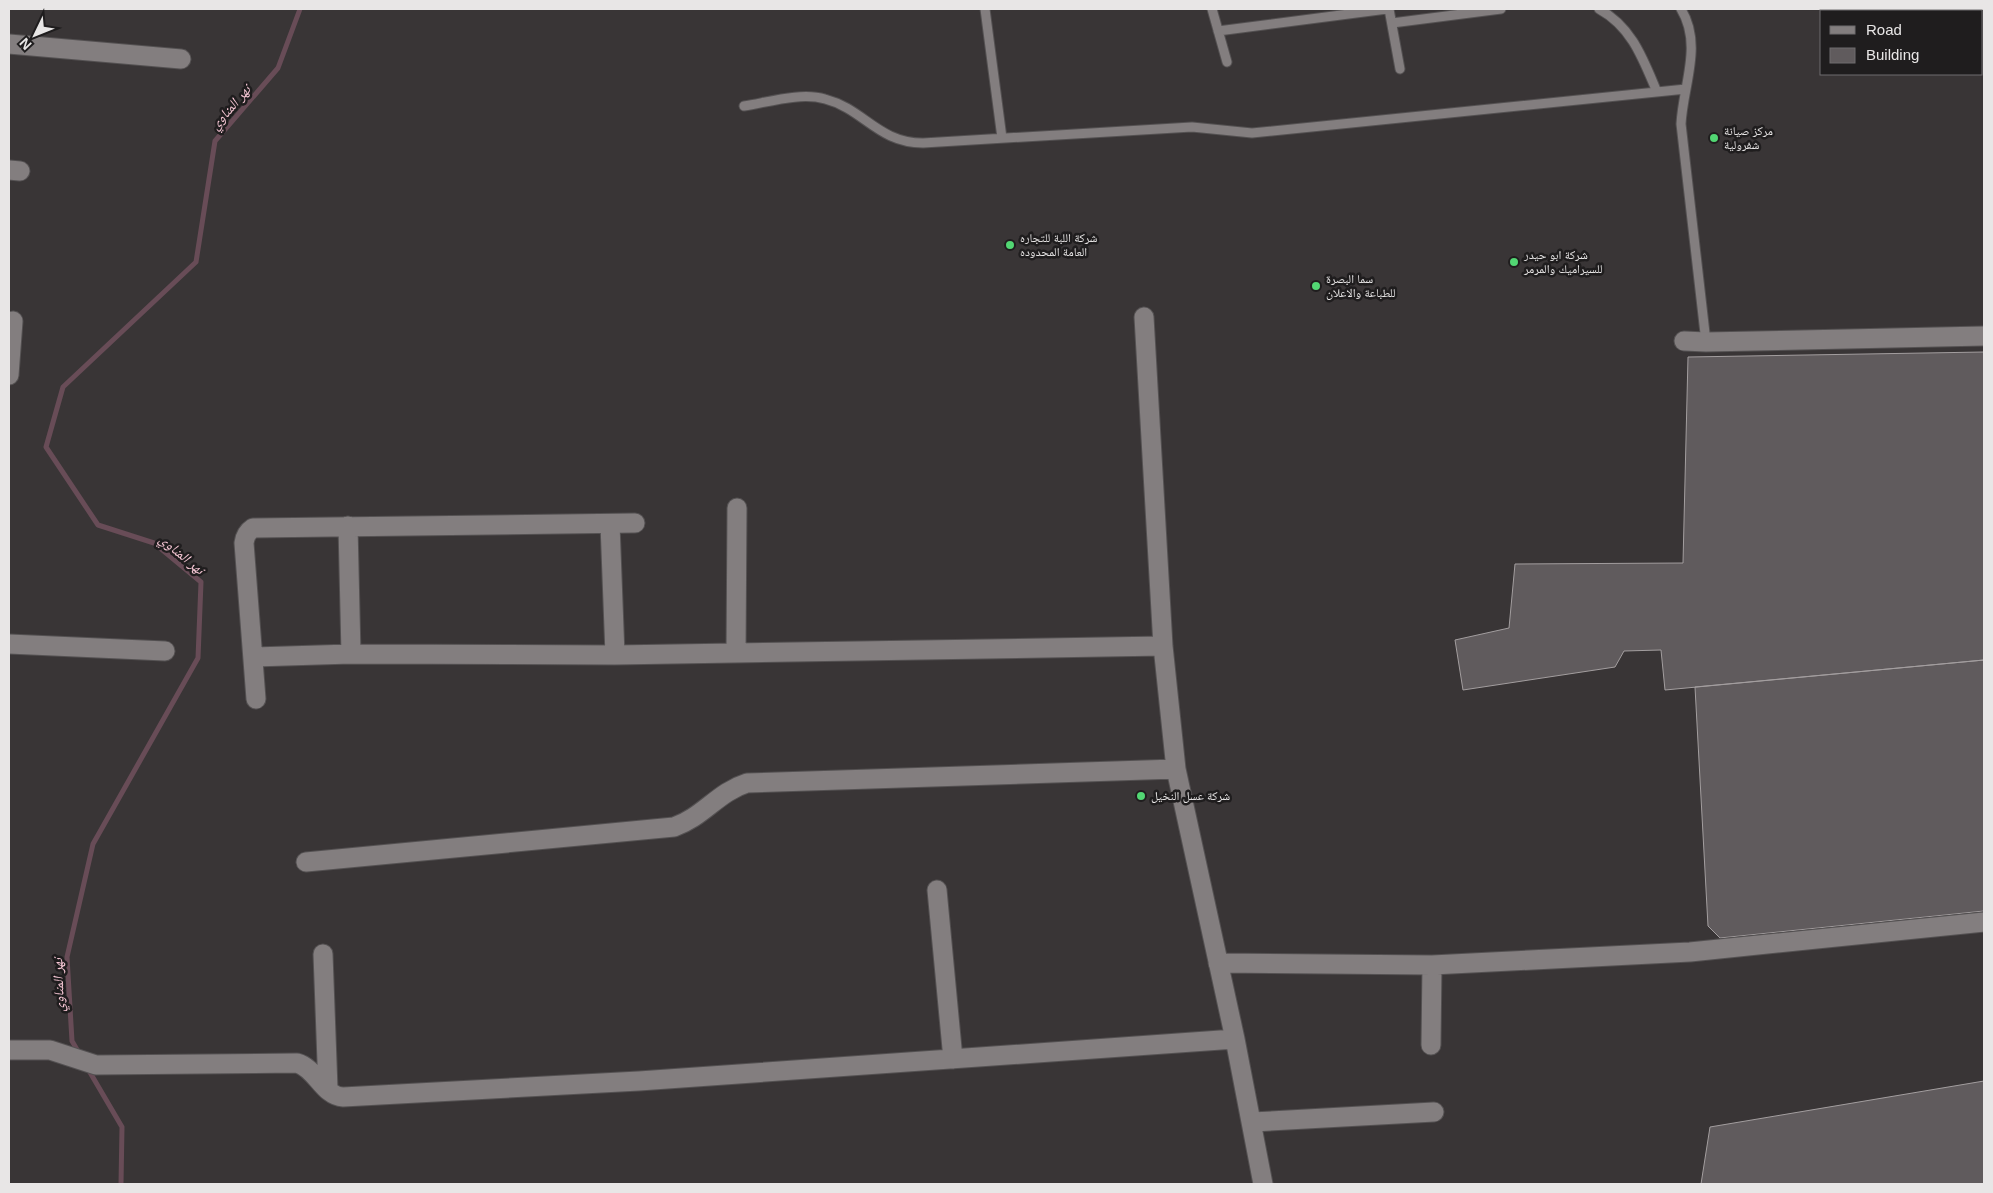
<svg xmlns="http://www.w3.org/2000/svg" width="1993" height="1193" viewBox="0 0 1993 1193" font-family="Arial,'Noto Naskh Arabic',sans-serif">
<style>
.lines{fill:none;stroke-linecap:round;stroke-linejoin:round}
.stream{stroke:#684c57;stroke-width:5}
.building{fill:#605b5d;stroke:#a39e9f}
.lane-casing{stroke:#545152;stroke-width:11}
.street-casing{stroke:#545152;stroke-width:21}
.lane{stroke:#837e7f;stroke-width:9}
.street{stroke:#837e7f;stroke-width:19}
.poi-dot{fill:#52d673;stroke:#1f1d1e;stroke-width:2}
.labels{text-anchor:middle;stroke-width:5;stroke-linejoin:round;paint-order:stroke}
.poi-label{font-size:12px;fill:#e8e6e6;stroke:#1f1d1e;text-anchor:start}
.water-label{font-size:14px;font-style:italic;fill:#f8c8d6;stroke:#1f1d1e}
</style>
<rect width="100%" height="100%" fill="#393536"/>
<g class="lines">
<!-- stream -->
<path class="stream" d="M79 1053 72 1041 67 957 93 844 198 658 201 582 154 543 98 525 46 447 63 387 196 262 215 141 278 68 300 9
M88 1069 122 1127 121 1184"/>
</g>
<!-- building -->
<path class="building" d="M1984 352V660L1665 690 1661 650 1624 651 1615 667 1463 690 1455 640 1509 628 1515 564 1683 563 1688 357Z
M1984 660V911L1720 938 1708 926 1695 687Z
M1984 1081V1184H1701L1710 1127Z"/>
<g class="lines">
<!-- lane casing -->
<g class="lane-casing">
<path id="lane" d="M985 9 1002 138
M1212 9 1227 62
M1389 9 1400 69
M1599 9C1632 27 1643 59 1657 92
M1681 9C1703 45 1683 85 1681 124L1706 342
M1392 23 1501 9
M1218 31 1387 9
M744 106C769 102 801 92 825 99 864 109 878 143 923 143L1192 127 1252 133 1686 89"/>
</g>
<!-- street casing -->
<g class="street-casing">
<path id="street" d="M9 44 181 59
M9 170 20 171
M1144 317 1163 646 1176 769 1235 1039 1263 1184
M1684 341 1706 342 1984 336
M9 375 13 321
M610 524 615 655
M348 526 351 654
M9 644 165 651
M736 653 737 508
M253 657 351 654 615 655 1163 646
M256 699 244 543C245 536 247 532 253 528L635 523
M306 862 674 827C703 817 718 792 747 783L1176 769
M937 890 953 1059
M323 954 328 1089
M1218 963 1432 965 1690 952 1984 922
M1431 1045 1432 965
M9 1050H50L96 1065 297 1063C316 1068 323 1096 343 1097L639 1081 1235 1039
M1252 1122 1434 1112"/>
</g>
<!-- lane -->
<use href="#lane" class="lane"/>
<!-- street -->
<use href="#street" class="street"/>
</g>
<!-- markers -->
<g class="poi-dot">
<circle cx="1714" cy="138" r="5"/>
<circle cx="1010" cy="245" r="5"/>
<circle cx="1514" cy="262" r="5"/>
<circle cx="1316" cy="286" r="5"/>
<circle cx="1141" cy="796" r="5"/>
</g>
<g class="labels">
<!-- poi labels -->
<g class="poi-label">
<text x="1724" y="135">مركز صيانة<tspan x="1724" dy="14">شفرولية</tspan></text>
<text x="1020" y="242">شركة اللبة للتجاره<tspan x="1020" dy="14">العامة المحدوده</tspan></text>
<text x="1524" y="259">شركة ابو حيدر<tspan x="1524" dy="14">للسيراميك والمرمر</tspan></text>
<text x="1326" y="283">سما البصرة<tspan x="1326" dy="14">للطباعة والاعلان</tspan></text>
<text x="1151" y="800">شركة عسل النخيل</text>
</g>
<!-- water labels -->
<g class="water-label">
<text transform="translate(230 107) rotate(-49)" y="5">نهر المناوي</text>
<text transform="translate(182 554) rotate(40)" y="5">نهر المناوي</text>
<text transform="translate(58 985) rotate(-92)" y="5">نهر المناوي</text>
</g>
</g>
<!-- border -->
<rect width="1993" height="1193" fill="none" stroke="#e8e6e6" stroke-width="20"/>
<!-- legend -->
<rect x="1820" y="10" width="162" height="65" fill="#1f1d1e" stroke="#6f6d6e"/>
<rect x="1830" y="26" width="25" height="8" fill="#837e7f" stroke="#6f6d6e"/>
<text x="1866" y="35" font-size="15" fill="#e8e6e6">Road</text>
<rect x="1830" y="48" width="25" height="15" fill="#605b5d" stroke="#6f6d6e"/>
<text x="1866" y="60" font-size="15" fill="#e8e6e6">Building</text>
<!-- north arrow -->
<g transform="translate(35 35) rotate(227)" stroke="#1f1d1e" stroke-width="4" paint-order="stroke">
<path d="M0-4L9 19L0 12L-9 19Z" fill="#e8e6e6"/>
<text y="-8" font-size="14" font-weight="bold" text-anchor="middle" fill="#e8e6e6">N</text>
</g>
</svg>
